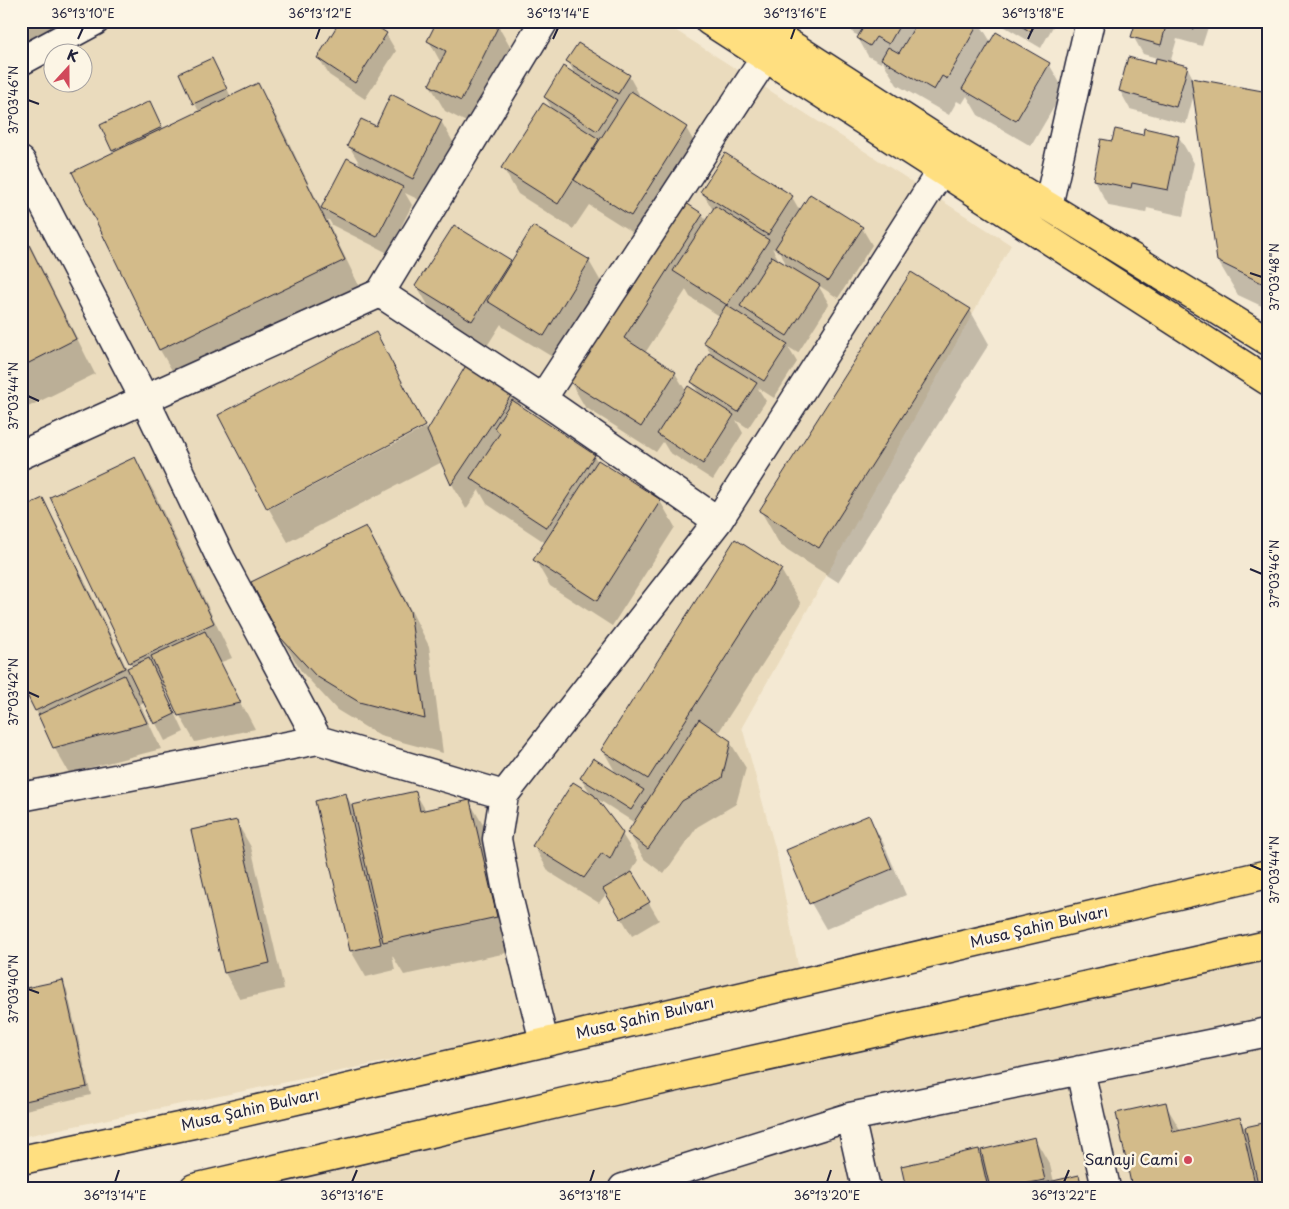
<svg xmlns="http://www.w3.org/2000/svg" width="1289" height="1209" viewBox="0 0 1289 1209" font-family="'Playpen Sans',sans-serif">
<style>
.built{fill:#eadbbd;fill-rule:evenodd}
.shadow{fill:#0003;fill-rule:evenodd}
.building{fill:#d3bb8a;stroke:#22223b}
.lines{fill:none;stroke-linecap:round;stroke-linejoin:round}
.minor-casing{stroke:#22223b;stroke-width:31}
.major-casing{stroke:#22223b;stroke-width:31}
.highway-casing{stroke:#22223b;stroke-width:31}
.minor{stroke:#fcf5e5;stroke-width:28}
.major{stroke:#ffdf80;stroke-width:28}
.highway{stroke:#ffdf80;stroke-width:28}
.ticks{fill:none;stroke:#22223b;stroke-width:2}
.poi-dot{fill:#d1495b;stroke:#fcf5e5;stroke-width:2}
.labels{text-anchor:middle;stroke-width:5;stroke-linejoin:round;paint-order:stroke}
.street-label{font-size:15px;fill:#22223b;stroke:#fcf5e5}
.poi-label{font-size:15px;fill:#22223b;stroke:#fcf5e5;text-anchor:end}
.neatline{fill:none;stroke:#22223b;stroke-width:2}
.ticks-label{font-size:12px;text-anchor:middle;fill:#22223b}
</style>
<rect width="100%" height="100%" fill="#f4e9d3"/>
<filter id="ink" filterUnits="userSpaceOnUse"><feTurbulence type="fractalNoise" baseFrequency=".02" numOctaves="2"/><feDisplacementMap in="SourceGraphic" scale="10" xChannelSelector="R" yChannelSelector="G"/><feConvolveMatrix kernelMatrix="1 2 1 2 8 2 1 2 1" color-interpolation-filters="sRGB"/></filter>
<g filter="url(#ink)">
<!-- built -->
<path class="built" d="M21 21H661L1011 245 742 727 777 855 800 976 21 1137ZM52 52H82V82H52Z
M1268 953V1188H156Z"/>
<!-- shadow -->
<path class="shadow" d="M21 21H96L30 53 21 38Z
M834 21H846L843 27Z
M847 21H978L991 42 1049 64 1064 90 1031 146 978 115 967 96 962 104 957 101 949 115 897 85 882 60 881 63 868 56 858 38 859 36 853 33Z
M995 21H1056L1041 48Z
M1137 21H1210L1202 46 1177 39 1170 63 1187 67 1194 80 1268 94V309L1238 295 1218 261 1194 94 1186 124 1130 109 1120 91 1156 65 1157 58 1143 54 1133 36Z
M498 26 513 52 476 127 445 111 430 85 441 63 429 41Z
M386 34 396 51 365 99 329 75 319 58Z
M212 59 222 77 231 97 257 84 277 118 321 209 347 159 361 166 349 146 376 127 441 121 456 147 428 204 405 193 412 205 388 253 332 225 329 220H327L363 294 180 384 160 350 74 173 115 153 113 150 149 103 164 130 199 112 181 74Z
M568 61 629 76 639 94 637 97 686 128 701 154 646 241 589 205 573 229 518 194 503 168 554 112 545 97 576 76Z
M1144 136 1179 137 1194 163 1183 216 1147 208 1146 213 1109 206 1094 180 1113 143Z
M702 192 792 197 800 211 862 228 872 245 838 298 818 285 829 304 798 353 788 347 797 362 774 398 757 387 766 401 748 428 736 420 743 433 713 480 669 452 663 442 656 452 585 407 570 381 702 214 706 221 713 210ZM772 248 778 252 779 251 788 267 780 262ZM686 290 690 297 721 317 704 342 713 357 692 382 700 395 686 391 675 373 645 353Z
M21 227 95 374 24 409 25 410 21 411Z
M510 261 511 264 589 261 604 287 559 361 503 327 501 324 487 346 432 312 417 286Z
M970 310 989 344 838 582 780 545 761 511Z
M375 334 395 368 425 425 268 507Z
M513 392 523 409 594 456 598 462 660 501 675 527 612 626 550 586 535 560 546 543 487 504 479 490 466 509 452 484 442 462 288 542 269 509 426 427 428 431Z
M135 458 154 492 232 658 219 663 243 709 244 708 255 729 195 742 180 716 167 688 164 689 184 732 165 741 145 702 140 704 161 749 69 773 54 747 21 680 42 500 62 534 127 669 133 667 130 662Z
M366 528 386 561 429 646 443 753 380 736 337 710 301 671 281 637Z
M781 570 801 604 718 733 730 742 746 768 736 804 697 827 664 874 644 859 629 833 635 823 596 798 622 834 638 860 631 873 659 920 632 936 607 893 599 903 549 872 534 846 591 794 581 778 617 775 603 750ZM618 878 621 880 612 885Z
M415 792 426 811 469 801 489 835 516 951 404 975 392 955 395 970 366 977 351 951 316 801 346 795 352 806Z
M868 816 883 842 906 895 826 929 811 903 788 850Z
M236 821 251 847 284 989 240 999 225 973 192 830Z
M62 982 67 990 91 1095 21 1111V991Z
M1165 1104 1181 1131 1239 1119 1245 1129 1268 1124V1188H1134Z
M1035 1139 1050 1165 1054 1182 1078 1176 1085 1188H907L978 1150 983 1159Z"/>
<!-- building -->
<path class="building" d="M340 21H368L387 33 355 83 317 58Z
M437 21H491L499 25 461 101 429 85 446 51 427 41Z
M852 21H902L889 44 876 37 870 46 857 38 863 28Z
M918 21H980L947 79 942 76 934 90 881 59 888 47 899 53Z
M1013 21H1037L1031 32Z
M1136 21H1195L1193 29 1167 22 1161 45 1131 37Z
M996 32 1050 63 1016 121 962 89Z
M578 43 630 75 618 94 566 61Z
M1128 57 1155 64 1156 58 1188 66 1176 107 1119 91Z
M212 58 227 89 193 104 179 73Z
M563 66 617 100 597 131 544 97Z
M1191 78 1268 92V286L1217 261Z
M258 83 345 260 159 350 72 172Z
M631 91 687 127 631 216 574 180Z
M391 94 442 120 413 179 347 146 361 119 376 126Z
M150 101 162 127 112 151 100 125Z
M543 103 599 139 558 204 501 168Z
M1144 128 1179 136 1168 190 1132 183 1131 188 1093 180 1101 139 1112 141 1115 129 1143 135Z
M725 153 793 196 768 235 700 192Z
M347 158 403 187 377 237 321 208Z
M810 194 863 227 828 281 775 248Z
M683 201 703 214 624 338 676 372 641 427 568 381Z
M715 206 769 240 727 305 673 271Z
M454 225 511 260 472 321 415 286Z
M533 226 590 260 544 336 487 301Z
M21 229 76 339 21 367Z
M772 256 820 285 787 336 740 306Z
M911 272 971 309 819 548 759 511Z
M726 305 788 344 764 381 703 342Z
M376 332 425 426 267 509 218 415Z
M709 353 757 383 738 412 691 382Z
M468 362 514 391 451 485 427 431Z
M688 386 734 415 703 464 657 434Z
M512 400 595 455 547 528 470 478 500 433 494 428Z
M135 457 214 623 129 663 50 497Z
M598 460 661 500 597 601 533 560Z
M43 498 125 668 35 711 21 683V508Z
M366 526 410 611 425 719 359 702 316 676 280 637 251 582Z
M735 539 782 569 648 779 601 750Z
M205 631 241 703 178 716 151 656Z
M149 658 175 714 154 724 127 668Z
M124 675 147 723 53 748 38 715Z
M699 719 731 741 722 778 682 801 648 849 627 833Z
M593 758 644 790 631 810 580 778Z
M573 782 594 795 623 833 610 859 602 853 584 878 532 846Z
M416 791 420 811 470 800 497 917 383 942 352 805Z
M346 793 381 944 350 951 315 801Z
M869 815 892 869 809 904 786 850Z
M237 820 270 963 224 973 191 830Z
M632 872 650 902 621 919 603 889Z
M63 980 87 1087 21 1102V989Z
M1166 1102 1173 1132 1240 1117 1256 1188H1132L1116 1113Z
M1268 1122V1188H1259L1245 1127Z
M1035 1137 1045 1180 1003 1188H990L981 1150Z
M979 1149 988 1188H906L901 1166Z
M1079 1175 1082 1188H1023Z
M831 1184 832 1188H815Z"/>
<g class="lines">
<!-- minor casing -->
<g class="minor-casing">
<path id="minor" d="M21 61 95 21
M21 161 145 400 221 559 318 740
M1048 206 1090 21
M380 293 542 399 718 521
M542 399 778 38
M21 455 380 293 544 21
M21 797 318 740 504 795
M544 1042 507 892 497 839 504 795 718 521 953 152
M1080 1070 1106 1188
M850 1117 866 1188
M623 1188 850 1117 1268 1032"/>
</g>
<!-- major casing -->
<g class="major-casing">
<path id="major" d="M21 1160 198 1123 1268 874
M194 1188 569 1101 1268 945"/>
</g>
<!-- highway casing -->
<g class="highway-casing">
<path id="highway" d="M709 21 1268 381
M754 21 954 150 1048 206 1268 341"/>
</g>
<!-- minor -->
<use href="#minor" class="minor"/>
<!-- major -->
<use href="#major" class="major"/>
<!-- highway -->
<use href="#highway" class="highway"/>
</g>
</g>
<!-- ticks -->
<path class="ticks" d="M78 39 83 28M316 39 320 28M553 39 558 28M791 39 795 28M1028 39 1033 28M28 100 39 104M1250 273 1262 277M28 396 39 401M1250 569 1262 574M28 692 39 697M1250 865 1262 870M28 989 39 993M115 1182 119 1170M352 1182 357 1170M590 1182 594 1170M827 1182 831 1170M1064 1182 1069 1170"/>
<!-- markers -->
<circle class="poi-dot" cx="1188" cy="1160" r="5"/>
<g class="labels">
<!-- street labels -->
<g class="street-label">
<text transform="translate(1039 927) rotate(-13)" y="5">Musa Şahin Bulvarı</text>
<text transform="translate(645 1018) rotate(-13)" y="5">Musa Şahin Bulvarı</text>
<text transform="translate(250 1110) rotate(-13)" y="5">Musa Şahin Bulvarı</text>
</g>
<!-- poi labels -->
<g class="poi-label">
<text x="1178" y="1165">Sanayi Cami</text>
</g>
</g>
<!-- margin -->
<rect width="1289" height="1209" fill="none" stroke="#fcf5e5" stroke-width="55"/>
<!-- north arrow -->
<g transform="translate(68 68) rotate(21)"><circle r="24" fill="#fcf5e5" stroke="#a5a1a1"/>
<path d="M0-4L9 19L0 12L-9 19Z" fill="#d1495b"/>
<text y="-8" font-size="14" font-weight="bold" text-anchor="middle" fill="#22223b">K</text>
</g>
<rect x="28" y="28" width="1234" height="1154" class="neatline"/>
<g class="ticks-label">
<text x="83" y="18">36°13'10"E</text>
<text x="320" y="18">36°13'12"E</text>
<text x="558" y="18">36°13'14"E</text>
<text x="795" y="18">36°13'16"E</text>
<text x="1033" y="18">36°13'18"E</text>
<text transform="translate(14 100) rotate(-90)" y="4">37°03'46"N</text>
<text transform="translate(1275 277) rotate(-90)" y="4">37°03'48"N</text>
<text transform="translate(14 396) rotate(-90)" y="4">37°03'44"N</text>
<text transform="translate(1275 574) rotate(-90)" y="4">37°03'46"N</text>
<text transform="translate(14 692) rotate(-90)" y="4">37°03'42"N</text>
<text transform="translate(1275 870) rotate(-90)" y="4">37°03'44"N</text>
<text transform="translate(14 989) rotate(-90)" y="4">37°03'40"N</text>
<text x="115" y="1200">36°13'14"E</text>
<text x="352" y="1200">36°13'16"E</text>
<text x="590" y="1200">36°13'18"E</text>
<text x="827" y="1200">36°13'20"E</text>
<text x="1064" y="1200">36°13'22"E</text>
</g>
</svg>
